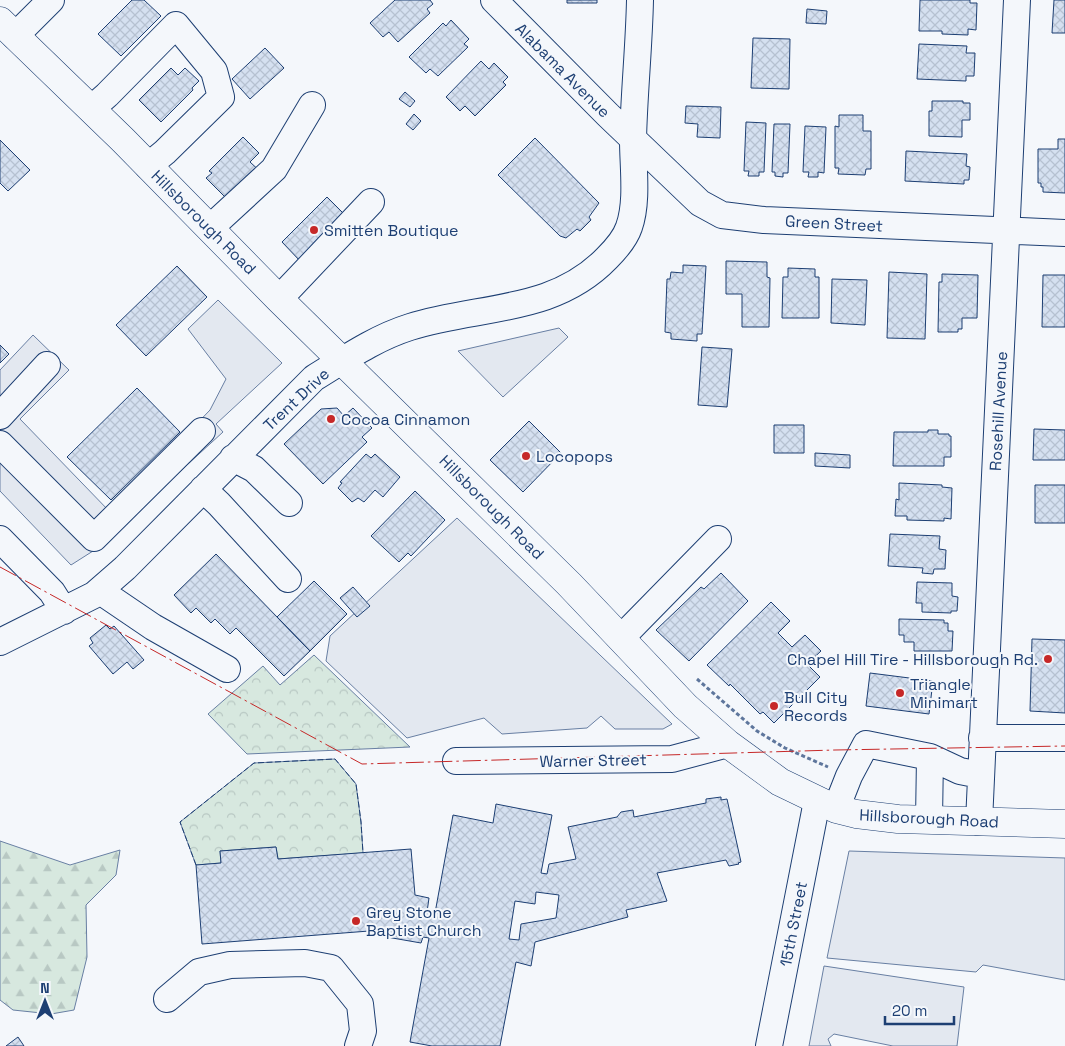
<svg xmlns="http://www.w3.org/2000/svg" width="1065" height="1046" viewBox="0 0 1065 1046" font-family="'Space Grotesk',sans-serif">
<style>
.forest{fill:url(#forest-firs);stroke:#687fa3}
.park{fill:url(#park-crowns);stroke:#687fa3}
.parking{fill:#e3e8f0;stroke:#687fa3}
.building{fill:url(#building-cross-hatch);stroke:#1d3f73;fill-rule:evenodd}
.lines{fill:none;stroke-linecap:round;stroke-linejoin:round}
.minor-casing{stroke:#1d3f73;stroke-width:28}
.major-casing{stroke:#1d3f73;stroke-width:29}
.path{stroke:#5e769c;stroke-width:3;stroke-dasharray:4 2.5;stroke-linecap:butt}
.minor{stroke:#f4f7fb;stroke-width:26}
.major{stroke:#f4f7fb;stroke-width:28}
.fence{stroke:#1d3f73;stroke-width:1;stroke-dasharray:6 2.5;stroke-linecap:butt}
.power{stroke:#c62828;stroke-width:1;stroke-dasharray:18 4 2.5 4;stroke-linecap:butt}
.poi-dot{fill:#c62828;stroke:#f4f7fb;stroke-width:2}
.labels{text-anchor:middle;stroke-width:4;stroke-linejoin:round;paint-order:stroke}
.street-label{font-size:16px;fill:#1d3f73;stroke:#f4f7fb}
.poi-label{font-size:16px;fill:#1d3f73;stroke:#f4f7fb;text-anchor:start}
</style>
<defs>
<pattern id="forest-firs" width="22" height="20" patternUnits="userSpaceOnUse" patternTransform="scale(1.25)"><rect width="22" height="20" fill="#d7e8df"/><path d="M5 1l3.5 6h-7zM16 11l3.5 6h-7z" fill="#b8c8c3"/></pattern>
<pattern id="park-crowns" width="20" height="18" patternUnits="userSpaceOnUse" patternTransform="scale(1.25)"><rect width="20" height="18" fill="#d7e8df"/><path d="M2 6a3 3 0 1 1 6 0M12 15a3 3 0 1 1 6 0" fill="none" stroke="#b8c8c3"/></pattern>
<pattern id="building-cross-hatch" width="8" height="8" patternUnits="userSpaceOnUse" patternTransform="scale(1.25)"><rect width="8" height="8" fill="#d5e0f0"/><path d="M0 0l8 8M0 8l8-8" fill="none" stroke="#b6c1d1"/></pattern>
</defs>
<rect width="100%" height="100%" fill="#f4f7fb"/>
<!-- forest -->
<path class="forest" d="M0 841 70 865 120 850 116 875 86 905 87 957 74 1010 51 1014 13 1010 0 1000Z"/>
<!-- park -->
<path class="park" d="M314 655 410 747 247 754 208 714 263 666 280 685Z
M335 759 356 784 361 822 363 853 278 859 276 847 220 851 221 863 196 865 180 822 254 763Z"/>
<!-- parking -->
<path class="parking" d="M218 300 282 363 216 424 223 432 93 551 71 565 0 491V370L33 335 69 370 20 419 111 513 210 410 226 379 188 329Z
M559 328 568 337 503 397 458 351Z
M457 518 672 724 663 729H615L601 716 587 728 502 734 484 718 407 738 326 661 330 636Z
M849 851 1065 858V980L983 965 976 972 827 958Z
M824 966 964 987 957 1046H893L834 1034 828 1039 831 1046H809Z"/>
<!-- building -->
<path class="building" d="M132 0H144L161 16 121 56 98 34Z
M395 0H430L433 4 427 9 430 13 398 42 389 32 383 37 370 23Z
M567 0H597V3H567Z
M920 0H970V3H977L976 30 968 29V35L942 34V31H919Z
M1054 0H1065V33H1052Z
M807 9 827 11 826 24 806 23Z
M451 20 469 39 464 44 468 47 438 76 430 69 426 73 409 57 443 23 446 26Z
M753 38 790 39 789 89 751 88Z
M919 44 967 46 966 53H975L974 76H966V81L917 79Z
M265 48 284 68 250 99 232 79Z
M481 61 489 69 494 63 508 77 503 82 506 85 475 116 465 106 460 111 446 97Z
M171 68 178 75 185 68 199 81 192 88 193 90 161 122 139 100Z
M405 92 415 101 410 107 399 99Z
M932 101H963V103H970V120H962V137L929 136V111H932Z
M686 106 721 107 720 138 697 137 698 124 685 123Z
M414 114 421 121 413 130 406 124Z
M839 115H863V131H871V169H866L865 175 838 174 839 168H835V126L839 127Z
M746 122 766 123 764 172H759V176H748L749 171H744Z
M774 124H790L788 173H783V177L775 176V172H772Z
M805 126 826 127 824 173 818 172V177H808L809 172H803Z
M243 137 259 153 250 162 263 174 230 202 206 178 212 173 209 171Z
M535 138 599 203 589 217 591 220 580 231 577 229 566 238 560 236 498 175Z
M1058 139H1065V193L1043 192V187H1041V183H1038V149H1058Z
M0 140 30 170 8 191 0 183Z
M906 151 967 154 966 166 970 167 969 180H964V184L905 181Z
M327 197 347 217 301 262 282 242Z
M726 261 767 262V277L770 278 769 327H742V294H726Z
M683 265 706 266 702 334H697V341L671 339V333L665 332 667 279H670L671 272 683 273Z
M177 266 207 297 146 356 116 325Z
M788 268 815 269V277H819V318H782L783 277H788Z
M889 272 927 274 925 339 887 338Z
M942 274 978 275 977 318H962V329H958V332H938L939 282H942Z
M1043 275H1065V327H1042Z
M832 279 867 280 865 325 831 323Z
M0 345 9 354 0 363Z
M702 347 732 349 727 407 698 405Z
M137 388 180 432 111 500 67 457Z
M337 408 344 416 353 408 372 428 362 437 367 442 323 484 284 444 321 409Z
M529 421 561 453 523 492 490 460Z
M774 425H804V453H774Z
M1034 429 1065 430V460H1033Z
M928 430H938V434H949V436H951V457H944V466H893L894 432H928Z
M815 453 850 455V468L815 466Z
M366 454 371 458 375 454 400 477 383 497 375 490 364 502 358 498 352 502 338 488 342 483 340 482Z
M899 483 942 485V487L952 488 951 519 944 518V521L907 520V516H895L896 499 899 500Z
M1035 485H1065V523H1035Z
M415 491 445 520 411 556 408 553 399 562 371 536Z
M890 534 940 536 939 549 946 550 945 569H934L933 574 922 573 923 568 888 566Z
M216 554 310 651 284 676 236 628 230 634 215 619 211 623 196 608 191 613 174 595Z
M721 573 748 601 689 661 656 630 701 587 704 589Z
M314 581 347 614 310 651 277 617Z
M917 582 952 583V596L958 597 957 611H951V613L922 612V603H916Z
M353 587 370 606 357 617 340 598Z
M771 602 790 621 778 633 792 647 805 635 821 651 807 664 820 677 774 723 763 712 760 714 730 684 729 686 707 665Z
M899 619 944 620V623H948V631H953L952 651H914V642H904V635H899Z
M106 625 110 629 114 626 144 660 133 669 127 662 113 674 89 646 93 643 90 638Z
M1032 639 1065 640V713L1030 711Z
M870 673 933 681 929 714 866 706Z
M721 797V800L727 799 741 862 738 863 739 864 729 866 726 860 657 873 667 901 626 910 628 917 535 942 531 966 516 962 500 1046H432L410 1042 429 938 423 937 421 943 381 936 382 930 202 944 196 865 221 863 220 851 276 847 278 859 411 849 415 895 429 898 427 912 435 913 453 815 493 823 496 804 552 815 541 873 547 874 549 864 576 859 568 827 617 817 621 812 633 810 634 817 706 803V799ZM536 892 559 895 556 918 521 924 519 940 509 939 515 901 535 904Z
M18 1037 24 1046H6Z"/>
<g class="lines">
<!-- minor casing -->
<g class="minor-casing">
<path id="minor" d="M494 0 608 115 700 203 722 215 764 220 1065 233
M15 36 51 0
M91 109 107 95 176 25 214 71 221 97 165 152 148 166
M210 228 274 169 312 105
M279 299 371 202
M0 416 47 365
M0 444 94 538 202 431
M233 458 254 469 289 503
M203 489 219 504 288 579
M0 539 52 592 64 611
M100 591 153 627 227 669
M621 638 718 539
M0 642 94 595 125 568 314 378C345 359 375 338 410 327 479 305 553 314 607 258 616 249 625 239 629 227 638 202 633 167 633 140 634 94 639 47 640 0
M982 738H1065
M930 757 960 771 980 775
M456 761 672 759 728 744
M836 809 849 776 866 744 930 757 929 820
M979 822 1017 0
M167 999 199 972 230 965 305 963 331 968 360 1004 363 1031 358 1046
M769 1046 817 801"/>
</g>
<!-- major casing -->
<g class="major-casing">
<path id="major" d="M0 21 123 140 279 299 569 584 685 706 728 744 780 782 836 809 856 814 898 819 1065 824"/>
</g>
<!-- path -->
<path class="path" d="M697 679 757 731 785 748 828 767"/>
<!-- minor -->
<use href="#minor" class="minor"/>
<!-- major -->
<use href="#major" class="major"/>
<!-- fence -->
<path class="fence" d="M196 865 180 822 254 763 335 759 356 784 361 822 363 853"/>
<!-- power -->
<path class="power" d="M0 567 362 764 835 750 1065 746"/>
</g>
<!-- markers -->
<g class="poi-dot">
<circle cx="314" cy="230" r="5"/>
<circle cx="331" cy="419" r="5"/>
<circle cx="526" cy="456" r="5"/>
<circle cx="1048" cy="659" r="5"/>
<circle cx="900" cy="693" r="5"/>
<circle cx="774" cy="706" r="5"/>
<circle cx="356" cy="921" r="5"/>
</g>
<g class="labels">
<!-- street labels -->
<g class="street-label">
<text transform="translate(563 70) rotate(45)" y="6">Alabama Avenue</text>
<text transform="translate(204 222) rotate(45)" y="6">Hillsborough Road</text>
<text transform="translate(834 223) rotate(3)" y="6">Green Street</text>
<text transform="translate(296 399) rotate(-43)" y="6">Trent Drive</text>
<text transform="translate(998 411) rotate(-87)" y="6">Rosehill Avenue</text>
<text transform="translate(492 507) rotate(45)" y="6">Hillsborough Road</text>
<text transform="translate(593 760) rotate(-1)" y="6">Warner Street</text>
<text transform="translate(929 818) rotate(3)" y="6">Hillsborough Road</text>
<text transform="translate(793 924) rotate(-79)" y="6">15th Street</text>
</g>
<!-- poi labels -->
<g class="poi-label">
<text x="324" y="236">Smitten Boutique</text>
<text x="341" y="425">Cocoa Cinnamon</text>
<text x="536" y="462">Locopops</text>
<text x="1038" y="665" text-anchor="end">Chapel Hill Tire - Hillsborough Rd.</text>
<text x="910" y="690">Triangle<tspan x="910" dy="18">Minimart</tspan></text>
<text x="784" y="703">Bull City<tspan x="784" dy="18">Records</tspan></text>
<text x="366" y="918">Grey Stone<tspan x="366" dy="18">Baptist Church</tspan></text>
</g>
</g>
<!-- north arrow -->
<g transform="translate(45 1001)" stroke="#f4f7fb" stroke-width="4" paint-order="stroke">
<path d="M0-4L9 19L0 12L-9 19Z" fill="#1d3f73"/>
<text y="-8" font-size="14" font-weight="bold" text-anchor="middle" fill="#1d3f73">N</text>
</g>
<!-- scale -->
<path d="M885 1016v8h69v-8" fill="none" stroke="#1d3f73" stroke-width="2.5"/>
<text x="892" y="1016" font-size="15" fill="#1d3f73" stroke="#f4f7fb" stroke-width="4" paint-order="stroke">20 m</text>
</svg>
